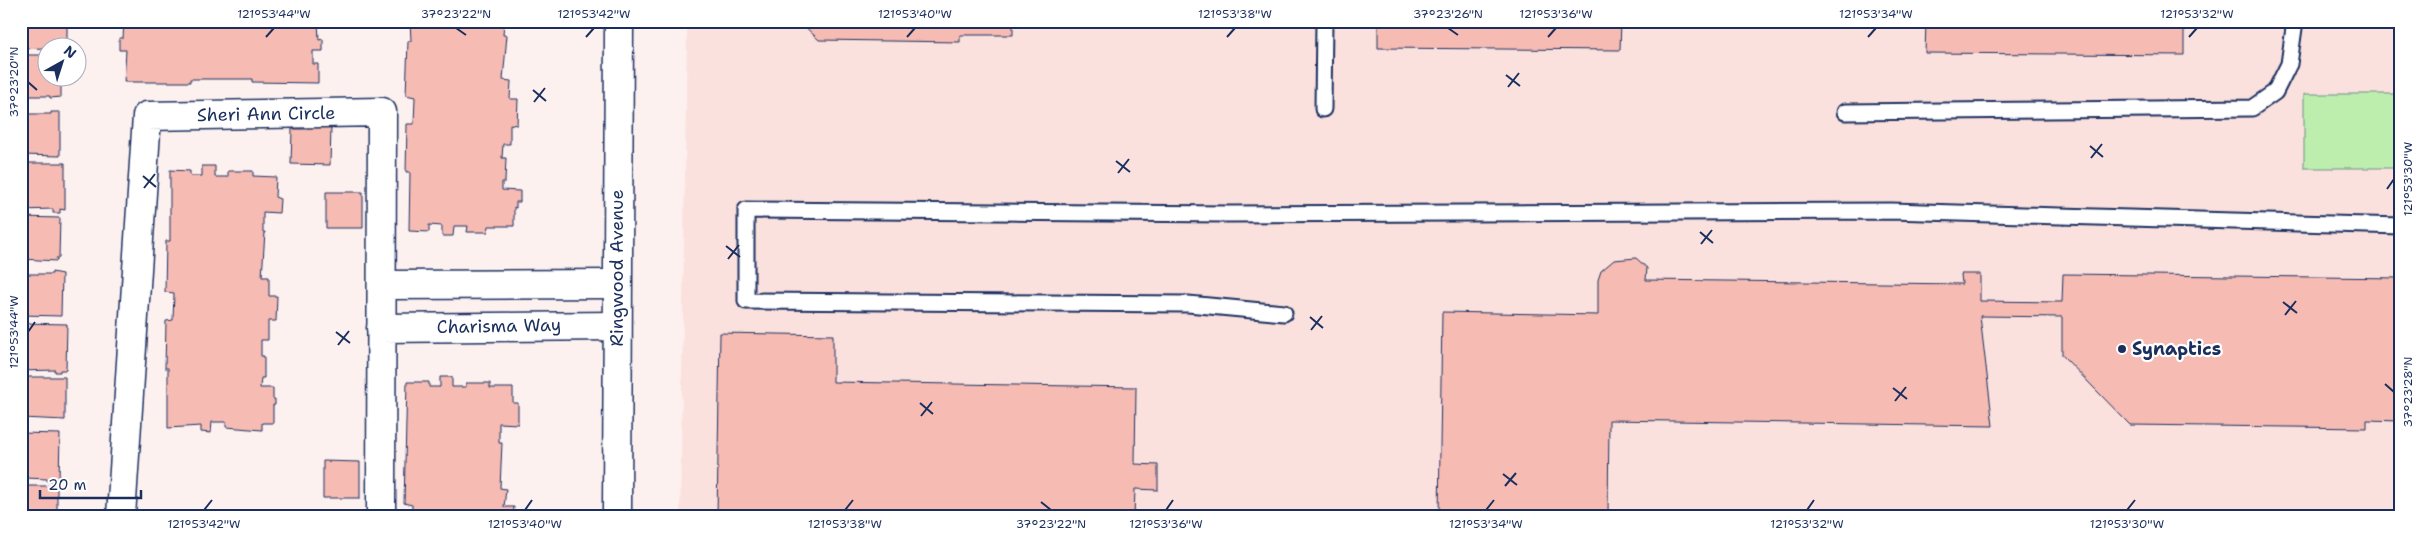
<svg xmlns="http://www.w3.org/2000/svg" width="2422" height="537" viewBox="0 0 2422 537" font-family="'Shantell Sans',sans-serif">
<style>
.built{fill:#fbe1de}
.green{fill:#bdeead;stroke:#6c8e86}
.building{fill:#f6bbb3;stroke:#1b2f5e}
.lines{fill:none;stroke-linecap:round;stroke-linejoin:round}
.service-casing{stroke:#1b2f5e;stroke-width:19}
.minor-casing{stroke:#1b2f5e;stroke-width:31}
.tertiary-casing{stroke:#1b2f5e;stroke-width:31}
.service{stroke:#fff;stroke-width:15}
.minor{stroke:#fff;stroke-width:28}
.tertiary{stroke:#fff;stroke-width:28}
.ticks{fill:none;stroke:#1b2f5e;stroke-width:2}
.poi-dot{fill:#1b2f5e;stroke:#fff;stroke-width:2}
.labels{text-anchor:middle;stroke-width:4.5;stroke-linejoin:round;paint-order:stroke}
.street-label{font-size:18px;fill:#1b2f5e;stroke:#fff}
.poi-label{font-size:18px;font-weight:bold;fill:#1b2f5e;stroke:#fff;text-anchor:start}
.neatline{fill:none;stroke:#1b2f5e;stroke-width:2}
.ticks-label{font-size:12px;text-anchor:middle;fill:#1b2f5e}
</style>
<rect width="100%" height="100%" fill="#fdf1f0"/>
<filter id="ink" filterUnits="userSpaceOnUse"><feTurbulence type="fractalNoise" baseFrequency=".02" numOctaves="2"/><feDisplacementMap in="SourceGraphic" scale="10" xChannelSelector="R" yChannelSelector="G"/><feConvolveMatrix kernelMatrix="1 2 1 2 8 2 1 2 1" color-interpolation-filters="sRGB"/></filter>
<g filter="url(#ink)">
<!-- built -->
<path class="built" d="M687 21H2401V516H680Z"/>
<!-- green -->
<path class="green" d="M2304 94H2401V168H2304Z"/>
<!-- building -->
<path class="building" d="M21 21H67V47L21 49Z
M124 21H318L319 40 323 39V51H313V64H318V83L252 82V79H190V82H124L126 50H119V38H123Z
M410 21H504L503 35H507L503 80 511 81 510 99H518L517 125 510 124V144H503L502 158H506L505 182H502V190L520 191V202H516V208L514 207V226H489L488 232H467L468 226H454L453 236H442V226L429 225V232L409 231 410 172H406L407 124H414L415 97 406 95 408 41H411Z
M799 21H1013V35H960V42L819 40Z
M1378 21H1621L1620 50 1378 48Z
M1926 21H2184V55L1925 53Z
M21 55H48V78H61V97L50 98V96H21Z
M51 112H60V156L21 155V114H51Z
M307 126 331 127 330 165 291 164 292 129H307Z
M21 163H65V210L60 209V213H53V209L21 210Z
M202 166H215V177H228V171H253V176L276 177 275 197 280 199 279 213 263 212V232H265L262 277H269V296H277L276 321H268V340H261V356H264V378H261L260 388H273V399H275V405H273V423H262V430L226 427V422H212L211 433 201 432V426L168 428V368H165L166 321 173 320 174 293 165 292 166 241H170V170L190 171V176H202Z
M326 192H363V228H326Z
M21 217 60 218 59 258H56L57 261 21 259Z
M1636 258 1647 268 1646 280 1962 284 1961 274H1980V301L2062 302 2063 274 2401 278 2400 421 2367 420V428L2130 425 2062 355V317L1980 316 1993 426 1609 420 1608 516H1439L1442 312 1598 315V280L1601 271 1614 260Z
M52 272 62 274 61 316 21 315V274H52Z
M21 323 67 324 66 370H60V372H55V370L21 371Z
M720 333 833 335V382L1136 387 1135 464 1158 465V490L1135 489 1134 516H717Z
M21 377H65V420L21 418Z
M440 377H452V387H466V383H490V388H513V403H518V424L499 423V443H502L500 488 506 489 504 507H514L513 516H412V505L404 503 407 382H429V387H440Z
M21 433 60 434 59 480 47 481V479L26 478V481L21 480Z
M323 461 360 462V498H323Z
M21 486H57V516H21Z"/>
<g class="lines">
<!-- service casing -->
<g class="service-casing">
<path id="service" d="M1323 109 1324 21
M1845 112 2252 108 2275 92 2289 64 2295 21
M1284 313 1188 304 746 301V210L1229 214 1891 211 2401 226"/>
</g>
<!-- minor casing -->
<g class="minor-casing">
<path id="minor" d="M382 285 617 284
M381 328 617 326
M121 516 147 116 382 112 381 516"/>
</g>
<!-- tertiary casing -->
<g class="tertiary-casing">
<path id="tertiary" d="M617 516 619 21"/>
</g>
<!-- service -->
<use href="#service" class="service"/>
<!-- minor -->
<use href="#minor" class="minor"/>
<!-- tertiary -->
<use href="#tertiary" class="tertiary"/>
</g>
</g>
<!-- ticks -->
<path class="ticks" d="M456 28 466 35M1448 28 1458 35M266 37 274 28M586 37 594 28M907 37 915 28M1227 37 1235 28M1548 37 1556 28M1868 37 1876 28M2189 37 2197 28M1506 75 1520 86M28 82 37 90M1508 87 1519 73M533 90 546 101M534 102 545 88M2090 146 2103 157M2091 158 2102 144M1116 161 1130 172M1118 173 1129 159M143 176 156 187M144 188 155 174M2387 189 2394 179M1700 232 1713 243M1701 244 1712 230M726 246 740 257M728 259 739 245M2283 302 2297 313M2285 315 2296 301M1310 317 1323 328M1311 330 1322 316M28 332 35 322M336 332 350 343M338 345 349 331M2385 384 2394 392M1893 388 1907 399M1895 401 1906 387M920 403 933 414M921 416 932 402M1503 474 1517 485M1505 486 1516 473M1041 502 1051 510M204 510 212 500M525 510 532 500M845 510 853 500M1166 510 1173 500M1486 510 1494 500M1807 510 1814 500M2127 510 2135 500"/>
<!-- markers -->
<circle class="poi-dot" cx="2122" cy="349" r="5"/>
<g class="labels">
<!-- street labels -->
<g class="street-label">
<text transform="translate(266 114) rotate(-1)" y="6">Sheri Ann Circle</text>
<text transform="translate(617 268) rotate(-90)" y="6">Ringwood Avenue</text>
<text transform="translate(499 326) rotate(-1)" y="6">Charisma Way</text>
</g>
<!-- poi labels -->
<g class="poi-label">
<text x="2132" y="355">Synaptics</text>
</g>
</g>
<!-- margin -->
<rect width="2422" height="537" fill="none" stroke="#fff" stroke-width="55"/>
<!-- north arrow -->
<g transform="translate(62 62) rotate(39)"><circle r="24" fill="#ffffff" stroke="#a4acbf"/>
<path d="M0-4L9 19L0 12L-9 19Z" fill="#1b2f5e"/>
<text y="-8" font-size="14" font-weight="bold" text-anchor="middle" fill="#1b2f5e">N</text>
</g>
<!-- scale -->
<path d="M40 490v8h101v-8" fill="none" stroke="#1b2f5e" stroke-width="2.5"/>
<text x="48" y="490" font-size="15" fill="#1b2f5e" stroke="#ffffff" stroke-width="4" paint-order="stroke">20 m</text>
<rect x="28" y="28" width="2366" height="482" class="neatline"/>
<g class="ticks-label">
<text x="274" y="18">121°53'44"W</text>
<text x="456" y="18">37°23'22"N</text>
<text x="594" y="18">121°53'42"W</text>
<text x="915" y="18">121°53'40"W</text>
<text x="1235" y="18">121°53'38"W</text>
<text x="1448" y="18">37°23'26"N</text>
<text x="1556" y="18">121°53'36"W</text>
<text x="1876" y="18">121°53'34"W</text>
<text x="2197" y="18">121°53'32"W</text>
<text transform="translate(14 82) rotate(-90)" y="4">37°23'20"N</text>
<text transform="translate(2408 179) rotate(-90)" y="4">121°53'30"W</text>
<text transform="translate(14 332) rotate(-90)" y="4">121°53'44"W</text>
<text transform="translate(2408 392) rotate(-90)" y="4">37°23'28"N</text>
<text x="204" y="528">121°53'42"W</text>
<text x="525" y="528">121°53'40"W</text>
<text x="845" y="528">121°53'38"W</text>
<text x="1051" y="528">37°23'22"N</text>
<text x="1166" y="528">121°53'36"W</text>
<text x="1486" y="528">121°53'34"W</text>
<text x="1807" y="528">121°53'32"W</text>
<text x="2127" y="528">121°53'30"W</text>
</g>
</svg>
